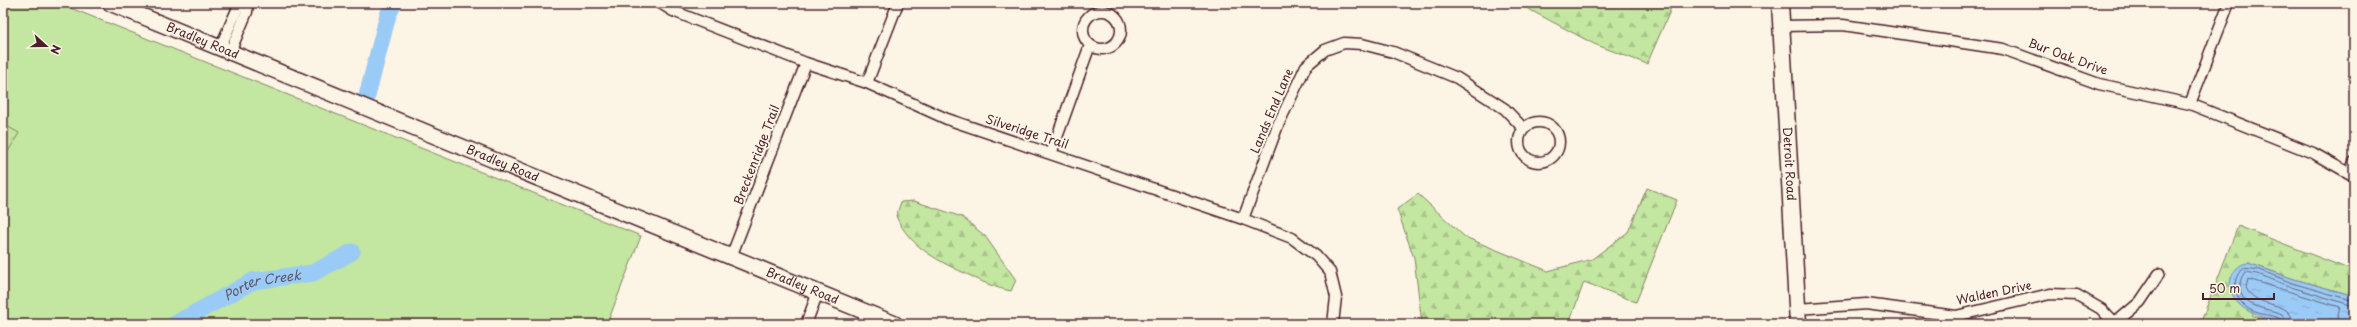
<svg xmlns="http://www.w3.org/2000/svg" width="2357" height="327" viewBox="0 0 2357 327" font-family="'Playpen Sans',sans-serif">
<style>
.grass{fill:#c3e6a0;stroke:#868266}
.forest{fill:url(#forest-firs);stroke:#868266}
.park{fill:url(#park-crowns);stroke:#868266}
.water{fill:url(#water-ripples);stroke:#7a86a5}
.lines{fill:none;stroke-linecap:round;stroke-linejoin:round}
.shore{stroke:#6a647c;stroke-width:1}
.river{stroke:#9acbf6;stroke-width:17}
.street-casing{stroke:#4a1f2b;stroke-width:13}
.secondary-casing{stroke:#4a1f2b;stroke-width:18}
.primary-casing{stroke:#4a1f2b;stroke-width:19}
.street{stroke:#fcf5e5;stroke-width:10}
.secondary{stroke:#fcf5e5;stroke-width:15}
.primary{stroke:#fcf5e5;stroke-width:16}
.labels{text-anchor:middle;stroke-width:4;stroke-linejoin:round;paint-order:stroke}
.street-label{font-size:12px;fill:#4a1f2b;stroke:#fcf5e5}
.water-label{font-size:13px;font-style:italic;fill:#625368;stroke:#fcf5e5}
</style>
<defs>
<pattern id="forest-firs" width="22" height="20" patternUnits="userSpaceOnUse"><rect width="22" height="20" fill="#c3e6a0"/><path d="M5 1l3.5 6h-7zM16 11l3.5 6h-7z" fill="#a9c58a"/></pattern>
<pattern id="park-crowns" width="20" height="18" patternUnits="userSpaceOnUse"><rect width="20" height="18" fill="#c3e6a0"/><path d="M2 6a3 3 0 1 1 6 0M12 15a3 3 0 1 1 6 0" fill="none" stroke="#a9c58a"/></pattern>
<pattern id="water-ripples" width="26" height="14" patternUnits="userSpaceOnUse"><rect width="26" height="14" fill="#9acbf6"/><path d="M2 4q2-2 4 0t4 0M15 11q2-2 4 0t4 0" fill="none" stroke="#86aed3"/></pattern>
</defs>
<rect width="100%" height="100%" fill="#fcf5e5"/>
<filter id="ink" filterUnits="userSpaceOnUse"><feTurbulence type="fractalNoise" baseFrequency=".025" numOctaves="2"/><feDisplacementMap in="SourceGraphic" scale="8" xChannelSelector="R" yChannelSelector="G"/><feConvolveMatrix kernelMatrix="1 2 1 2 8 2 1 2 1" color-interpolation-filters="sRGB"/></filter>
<g filter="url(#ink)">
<!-- grass -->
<path class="grass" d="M3 3H58L641 236 607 324H3Z"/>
<!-- forest -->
<path class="forest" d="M1517 3H1671L1670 11 1647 64 1594 44Z
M1647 188 1677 200 1636 302 1584 282 1569 324H1422L1414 258 1397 209 1418 194 1465 237 1548 271 1592 259 1628 232Z
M914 201 962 217 985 236 1016 280 1011 291C996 288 984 283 971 276 940 262 910 248 896 216L901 202Z
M2238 226 2354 271V299L2351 295 2294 279 2248 263 2253 316 2283 324H2200Z"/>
<!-- park -->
<path class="park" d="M3 124 19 133 3 160Z"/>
<!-- water -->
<path class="water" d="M2248 263 2294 279 2351 295C2357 303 2354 315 2350 324 2318 324 2253 327 2235 299 2231 293 2229 285 2231 278 2234 270 2239 264 2248 263Z"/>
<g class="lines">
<!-- shore -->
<path class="shore" d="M2282 324 2279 318C2271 315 2263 315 2255 312 2236 305 2228 282 2243 268L2260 270 2292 283 2354 301
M2287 324 2282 314C2268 308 2240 308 2240 287 2240 281 2241 277 2245 272L2258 274 2291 287 2354 306
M2293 324C2292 298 2258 311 2246 288L2248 279 2340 307 2336 324"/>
<!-- river -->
<g class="river">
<path d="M367 96 388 15 394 3"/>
<path id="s1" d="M175 324 253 281 313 273 352 252"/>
</g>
<!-- street casing -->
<g class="street-casing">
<path id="street" d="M660 3 673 11 806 63 867 83 947 119 1243 219 1292 238 1316 256 1330 272 1336 297 1333 324
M1083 30a19 19 0 1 1 38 0a19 19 0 1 1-38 0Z
M1781 26 1843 25 2003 49 2099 84 2190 104 2313 153 2354 176
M220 48 240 3
M230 52 247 12 248 3
M867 83 898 3
M2190 104 2229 3
M1519 142a20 20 0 1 1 40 0a20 20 0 1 1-40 0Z
M1051 154 1090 45
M2350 173 2354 162
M1243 219 1278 125 1306 66 1325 50 1344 43 1362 44 1393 52 1457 78 1505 109 1524 129
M731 257 806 63
M1797 309 1866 304 1956 316 2050 294 2077 295 2101 309 2115 324
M806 324 818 292
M2114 324 2140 302 2159 274"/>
</g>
<!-- secondary casing -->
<g class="secondary-casing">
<g id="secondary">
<path id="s2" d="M110 3 895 324"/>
</g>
</g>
<!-- primary casing -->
<g class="primary-casing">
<g id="primary">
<path id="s3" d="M1780 3 1798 324"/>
</g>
</g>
<!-- street -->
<use href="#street" class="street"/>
<!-- secondary -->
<use href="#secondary" class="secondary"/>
<!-- primary -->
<use href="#primary" class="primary"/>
</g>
</g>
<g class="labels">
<!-- street labels -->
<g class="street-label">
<text dy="4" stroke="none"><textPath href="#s2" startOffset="100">Bradley Road</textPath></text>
<text transform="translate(2068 57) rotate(20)" y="4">Bur Oak Drive</text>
<text transform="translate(1272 111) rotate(-67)" y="4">Lands End Lane</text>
<text transform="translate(1027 132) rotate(18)" y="4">Silveridge Trail</text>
<text transform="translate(757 155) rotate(-69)" y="4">Breckenridge Trail</text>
<text dy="4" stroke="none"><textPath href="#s2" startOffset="424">Bradley Road</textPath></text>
<text dy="4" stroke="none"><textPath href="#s3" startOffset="161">Detroit Road</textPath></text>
<text dy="4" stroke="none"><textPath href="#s2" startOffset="748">Bradley Road</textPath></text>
<text transform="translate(1994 293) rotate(-12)" y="4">Walden Drive</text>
</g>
<!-- water labels -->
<g class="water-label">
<text dy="5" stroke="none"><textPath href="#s1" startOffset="97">Porter Creek</textPath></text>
</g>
</g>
<!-- margin -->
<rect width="2357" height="327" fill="none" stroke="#fcf5e5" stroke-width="16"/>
<rect x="8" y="8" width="2341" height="311" fill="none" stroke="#4a1f2b" stroke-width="1.5" filter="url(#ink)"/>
<!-- north arrow -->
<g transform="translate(46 46) rotate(111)" stroke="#fcf5e5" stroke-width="3" paint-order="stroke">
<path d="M0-3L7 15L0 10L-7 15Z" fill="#4a1f2b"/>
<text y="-6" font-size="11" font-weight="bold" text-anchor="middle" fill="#4a1f2b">N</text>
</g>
<!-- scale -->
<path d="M2203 293v6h71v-6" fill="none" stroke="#4a1f2b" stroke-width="2"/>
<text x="2209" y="293" font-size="12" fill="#4a1f2b" stroke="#fcf5e5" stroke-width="3" paint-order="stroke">50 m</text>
</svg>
